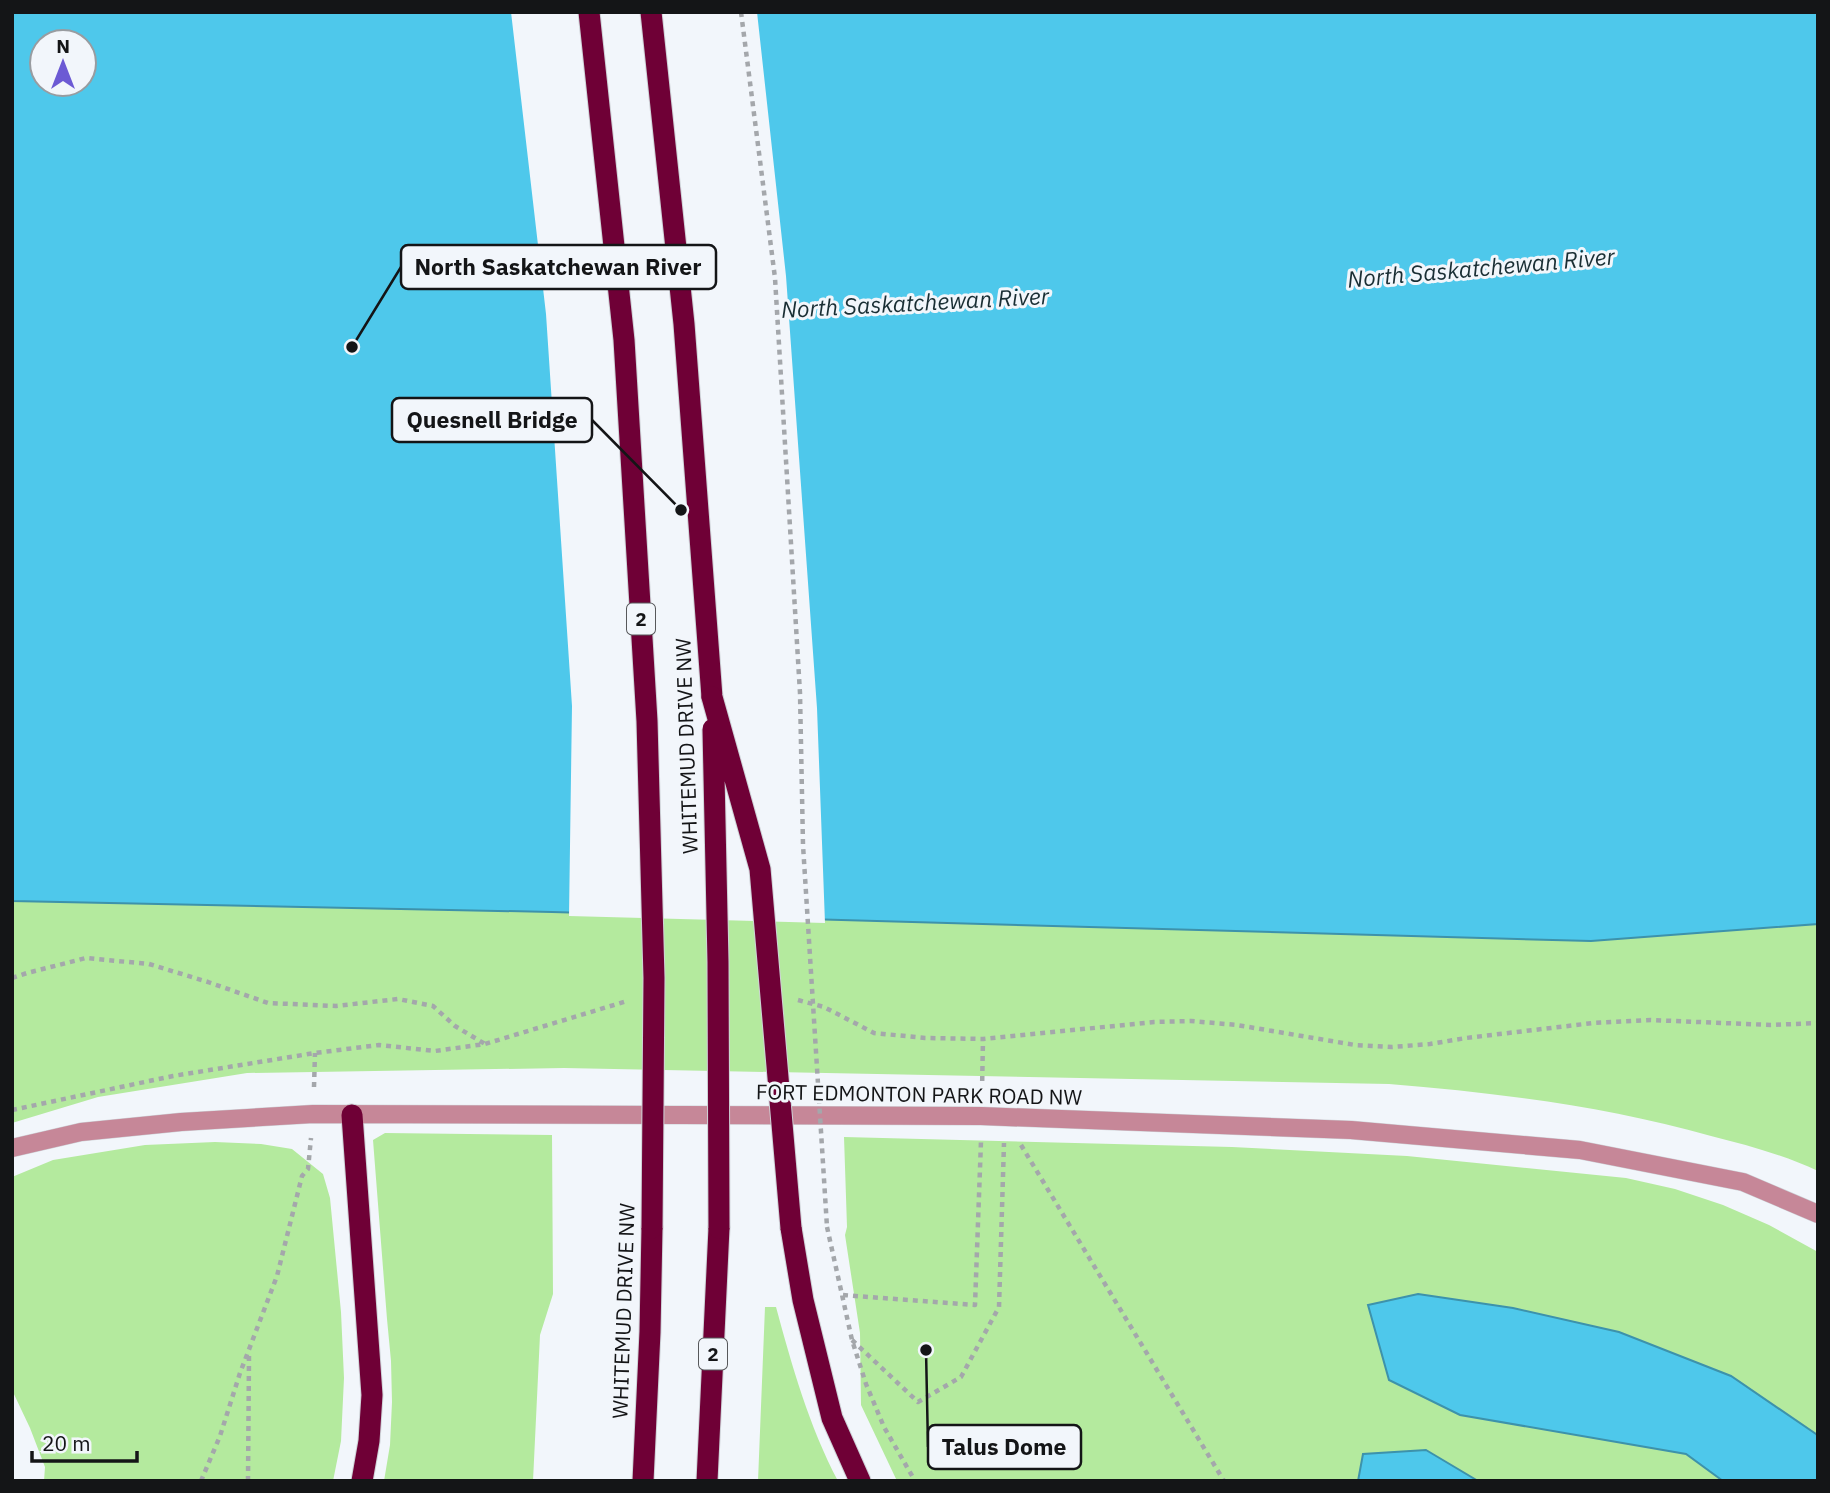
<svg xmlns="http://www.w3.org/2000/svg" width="1830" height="1493" viewBox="0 0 1830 1493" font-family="'IBM Plex Sans',sans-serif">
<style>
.green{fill:#b4ea9e}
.water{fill:#4ec8eb;stroke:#3d92ab;stroke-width:2;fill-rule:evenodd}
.pier{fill:#f2f6fb}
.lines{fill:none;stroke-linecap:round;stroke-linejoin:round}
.street-casing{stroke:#ced2d7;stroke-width:19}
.highway-casing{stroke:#ced2d7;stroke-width:23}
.path{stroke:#a4a7ab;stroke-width:4.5;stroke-dasharray:5 5;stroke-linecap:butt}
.street{stroke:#c68798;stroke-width:18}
.highway{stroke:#6f0036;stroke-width:21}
.highway-bridge-casing{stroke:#ced2d7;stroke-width:23;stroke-linecap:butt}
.path-bridge{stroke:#a4a7ab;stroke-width:4.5;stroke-dasharray:5 5;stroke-linecap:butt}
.highway-bridge{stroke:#6f0036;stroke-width:21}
.labels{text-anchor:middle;stroke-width:6;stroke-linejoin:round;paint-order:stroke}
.shield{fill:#f2f6fb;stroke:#57585b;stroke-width:2}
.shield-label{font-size:19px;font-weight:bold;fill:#141517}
.street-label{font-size:21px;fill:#141517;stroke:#f2f6fb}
.water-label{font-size:23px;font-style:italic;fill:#192e34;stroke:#f2f6fb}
.leader{fill:none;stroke:#141517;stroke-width:2.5}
.callout-dot{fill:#141517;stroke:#f2f6fb;stroke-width:2.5}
.callout{fill:#f2f6fb;stroke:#141517;stroke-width:2.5}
.callout-label{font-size:23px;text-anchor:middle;font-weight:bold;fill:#141517}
</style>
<rect width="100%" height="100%" fill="#f2f6fb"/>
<!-- green -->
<path class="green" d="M12 901 552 912 1591 941 1818 924V1171C1784 1155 1747 1145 1711 1136 1606 1106 1498 1093 1389 1084L564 1068 247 1073 98 1097 12 1123Z
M385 1133 552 1135 553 1294 540 1335 533 1481H384L390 1445 392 1402 391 1361 387 1319 373 1140Z
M844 1137 1232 1147 1407 1156 1626 1178 1675 1189 1723 1205 1769 1225 1818 1252V1481H897L861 1405 860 1333 845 1235 847 1227Z
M215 1142 261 1144 292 1149 323 1174 330 1198 341 1312 344 1378 341 1441 333 1481H44L45 1467 30 1428 12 1390V1177L53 1160 145 1145Z
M765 1307H776C792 1366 809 1426 838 1481H758Z"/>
<!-- water -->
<path class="water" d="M12 12H1818V924L1591 941 552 912 12 901ZM42 42H84V84H42Z
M1418 1294 1513 1308 1619 1332 1731 1376 1816 1434 1818 1436V1481H1723L1686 1454 1460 1415 1389 1380 1368 1305Z
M1426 1450 1478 1481H1358L1363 1454Z"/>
<!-- pier -->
<path class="pier" d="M511 12H757L786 276 817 708 825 923 569 916 572 706 546 314Z"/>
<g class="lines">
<!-- street casing -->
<g class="street-casing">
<path id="street" d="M12 1148 81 1132 181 1122 313 1114 981 1116 1351 1130 1580 1150 1743 1182 1818 1214"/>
</g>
<!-- highway casing -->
<g class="highway-casing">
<path id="highway" d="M651 12 684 324 712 697
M352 1115 372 1395 369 1441 362 1481
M791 1228 803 1300 832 1418 860 1481
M643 1481 650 1332 652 1228
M707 1481 719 1228"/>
</g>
<!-- path -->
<path class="path" d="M12 978 27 973 86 958 149 964 208 982 268 1003 336 1006 398 999 433 1006 455 1026 485 1044
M798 1000 824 1007 874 1033 925 1038 983 1039 1154 1022 1191 1021 1237 1025 1355 1045 1392 1047 1430 1044 1466 1038 1593 1023 1651 1020 1771 1025 1818 1023
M314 1087 315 1053
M982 1091 983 1039
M12 1110 173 1076 315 1053 379 1045 435 1051 485 1044 627 1001
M1021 1145 1224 1481
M827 1227 852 1340 866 1384 884 1427 915 1481
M843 1295 975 1305 981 1141
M852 1340 918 1402 961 1377 999 1307 1004 1143
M201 1481 220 1436 240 1373 277 1276 302 1176 308 1169 311 1138
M248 1481 249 1356"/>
<!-- street -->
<use href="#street" class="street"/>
<!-- highway -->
<use href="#highway" class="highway"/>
<!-- highway-bridge casing -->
<g class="highway-bridge-casing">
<path id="highway-bridge" d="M589 12 624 340 647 721 654 978 652 1228
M712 697 760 869 791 1228
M713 729 718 962 719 1228"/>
</g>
<!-- path-bridge -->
<path class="path-bridge" d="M741 12 775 278 800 693 803 845 827 1227"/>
<!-- highway-bridge -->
<use href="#highway-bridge" class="highway-bridge"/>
</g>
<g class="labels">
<!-- shield labels -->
<g class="shield">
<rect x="627" y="603.5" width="28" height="31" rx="5"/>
<rect x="699" y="1338.5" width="28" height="31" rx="5"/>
</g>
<g class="shield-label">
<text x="641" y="626">2</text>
<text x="713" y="1361">2</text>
</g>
<!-- street labels -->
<g class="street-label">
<text transform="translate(687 746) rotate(-92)" y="7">WHITEMUD DRIVE NW</text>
<text transform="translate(919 1095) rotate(1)" y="7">FORT EDMONTON PARK ROAD NW</text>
<text transform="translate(624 1311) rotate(-88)" y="7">WHITEMUD DRIVE NW</text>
</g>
<!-- water labels -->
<g class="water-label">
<text transform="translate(1481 268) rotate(-5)" y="8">North Saskatchewan River</text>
<text transform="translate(915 303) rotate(-3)" y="8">North Saskatchewan River</text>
</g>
</g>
<!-- callouts -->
<path class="leader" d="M352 347L401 267M681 510L592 420M926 1350L928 1447"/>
<g class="callout-dot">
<circle cx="352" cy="347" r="7"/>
<circle cx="681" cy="510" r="7"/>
<circle cx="926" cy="1350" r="7"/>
</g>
<g class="callout">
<rect x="401" y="245" width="315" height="44" rx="7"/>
<rect x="392" y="398" width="200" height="44" rx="7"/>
<rect x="928" y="1425" width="153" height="44" rx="7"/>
</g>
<g class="callout-label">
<text x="558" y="275">North Saskatchewan River</text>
<text x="492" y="428">Quesnell Bridge</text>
<text x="1004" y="1455">Talus Dome</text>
</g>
<!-- border -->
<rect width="1830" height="1493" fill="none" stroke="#141517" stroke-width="28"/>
<!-- north arrow -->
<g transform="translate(63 63)"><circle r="33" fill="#f2f6fb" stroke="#999ca0" stroke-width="2"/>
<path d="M0-5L12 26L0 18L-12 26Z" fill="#6c5ad4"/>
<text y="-10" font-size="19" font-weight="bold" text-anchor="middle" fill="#141517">N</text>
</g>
<!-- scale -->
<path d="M32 1451v10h105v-10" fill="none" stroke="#141517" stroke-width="3.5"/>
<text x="42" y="1451" font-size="21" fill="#141517" stroke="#f2f6fb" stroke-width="5" paint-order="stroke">20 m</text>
</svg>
